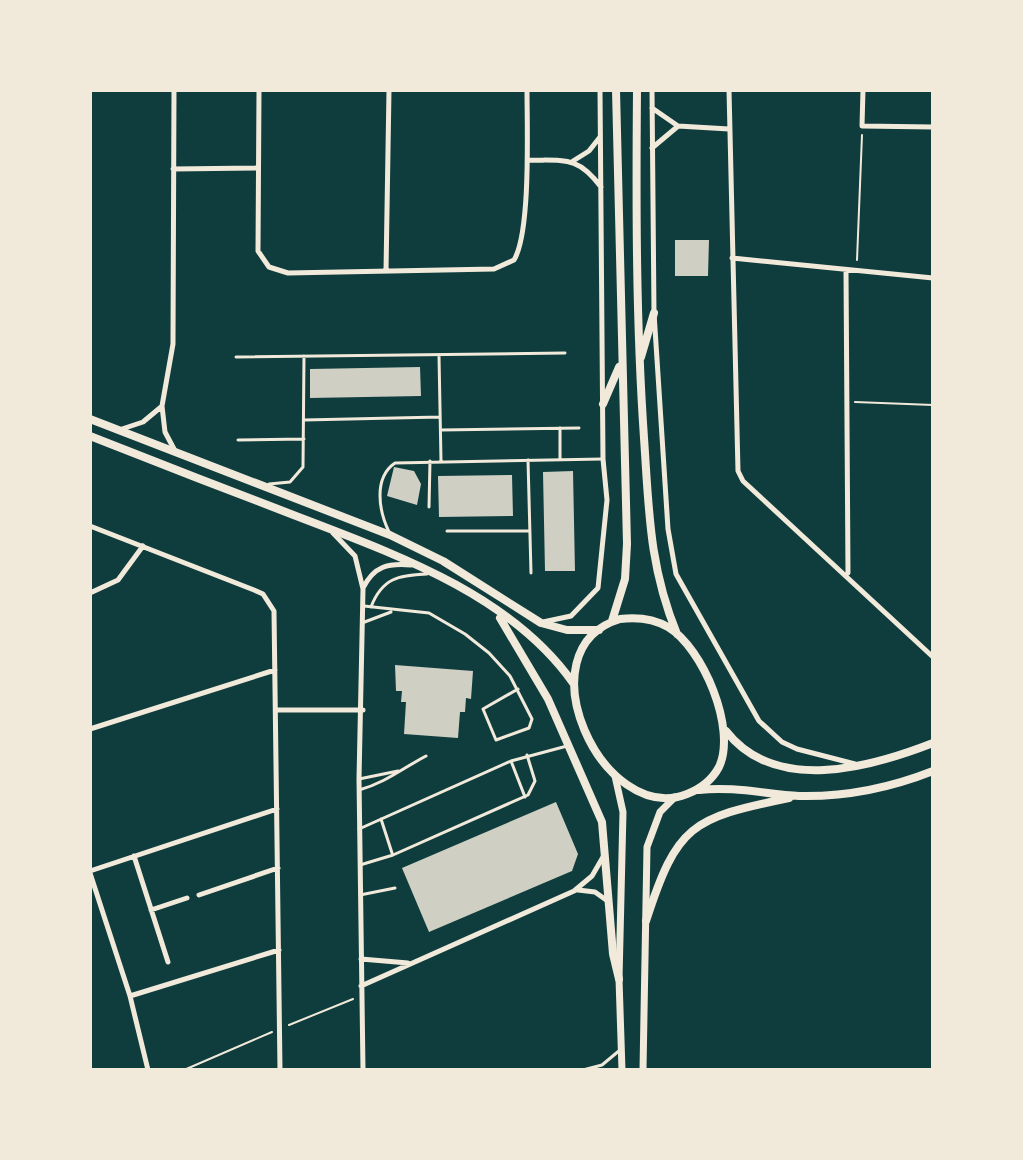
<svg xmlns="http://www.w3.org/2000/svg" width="1023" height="1160" viewBox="0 0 1023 1160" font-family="Quicksand,sans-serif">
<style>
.building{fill:#cfcfc3}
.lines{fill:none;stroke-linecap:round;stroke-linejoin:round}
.path{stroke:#f1e9da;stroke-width:2}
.service{stroke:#f1e9da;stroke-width:3}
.minor{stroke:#f1e9da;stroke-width:5}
.tertiary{stroke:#f1e9da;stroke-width:7}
.secondary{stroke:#f1e9da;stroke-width:8}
</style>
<rect width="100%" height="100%" fill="#0f3d3e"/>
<!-- building -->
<path class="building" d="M675 240H709L708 276H675Z
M420 367 421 396 310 398V369Z
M394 467 414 471 421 484 417 505 387 496Z
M573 471 575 571H545L543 472Z
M512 475 513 516 439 517 438 476Z
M395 665 473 671 471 699 466 698 465 712H460L458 738 404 734 406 702H401L402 691H396Z
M556 802 578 854 572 871 429 932 402 868Z"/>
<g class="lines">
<!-- path -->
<path class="path" d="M857 260 862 135
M855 402 933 405
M289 1025 353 999
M184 1070 272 1032"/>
<!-- service -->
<path class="service" d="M439 356 441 461
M236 357 565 353
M304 420 440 417
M560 428V460
M441 430 579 428
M238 440 304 439
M528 460 531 573
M269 484 290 482 303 467 304 356
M429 507 430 461
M447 531H530
M389 532C379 511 373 478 395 463L603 459
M364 606 429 613 465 634 489 653 510 676 532 719 529 728 496 740 483 709 518 689
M371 607C382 578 399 575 427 574
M362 623 391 612
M511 761 525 797
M359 779 398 771
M359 790C385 783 403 768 426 756
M381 819 392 853
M359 829 511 761 567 746
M360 865 393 855 528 795 535 781 527 755
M360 895 395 888
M583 1070 602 1065 620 1050"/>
<!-- minor -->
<path class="minor" d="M174 90 173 344 162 406 165 432 174 449
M259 90 258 251 269 267 288 273 494 269 514 260C531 232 527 127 527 90
M652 90 654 313 668 529 676 574 759 721 782 742 797 749 855 764
M729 90 738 471 743 481 933 657
M863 90 862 126 933 127
M652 108 678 126 729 129
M652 148 677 127
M527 160C564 161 577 155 601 187
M573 161 589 151 600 137
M173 169 257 168
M732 258 933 278
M386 271 389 90
M846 271 848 573
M122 429 143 422 161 407
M90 526 254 590 263 594 274 611 280 1070
M333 533 355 556 363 589 359 779 363 1070
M363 588C374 566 388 563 411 565
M90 593 118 580 143 546
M543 622 571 616 598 588 607 500 603 459 600 90
M276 710H363
M90 729 275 670
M134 856 168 962
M90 871 277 809
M90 873 130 996 148 1070
M578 890 595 892 609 902
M199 895 278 868
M151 910 187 898
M361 959 408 963
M361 986 574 891 592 876 603 857
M130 996 279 950"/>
<!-- tertiary -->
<path class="tertiary" d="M615 776 623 812 619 979 622 1070
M643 1070 647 847 660 812 675 797"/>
<!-- secondary -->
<path class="secondary" d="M637 90C636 206 636 322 644 438 649 510 649 566 677 634
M641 357 654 313
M603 404 619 367
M90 419 390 535 443 561 541 623 567 630H599
M90 436C153 461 215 485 278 509 380 549 507 589 573 683
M500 618 548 699 602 822 613 954 619 979
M620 619C636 617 654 619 668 627 703 648 737 729 719 767 712 780 700 789 687 794 603 827 520 649 620 619Z
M612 621 625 579 627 544 616 90
M726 731C775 794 869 768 933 743
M699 790C732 786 766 794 799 796 845 797 890 788 933 771
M646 921C677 825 691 818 789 798"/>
</g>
<!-- border -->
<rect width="1023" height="1160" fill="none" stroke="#f1e9da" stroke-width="184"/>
</svg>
